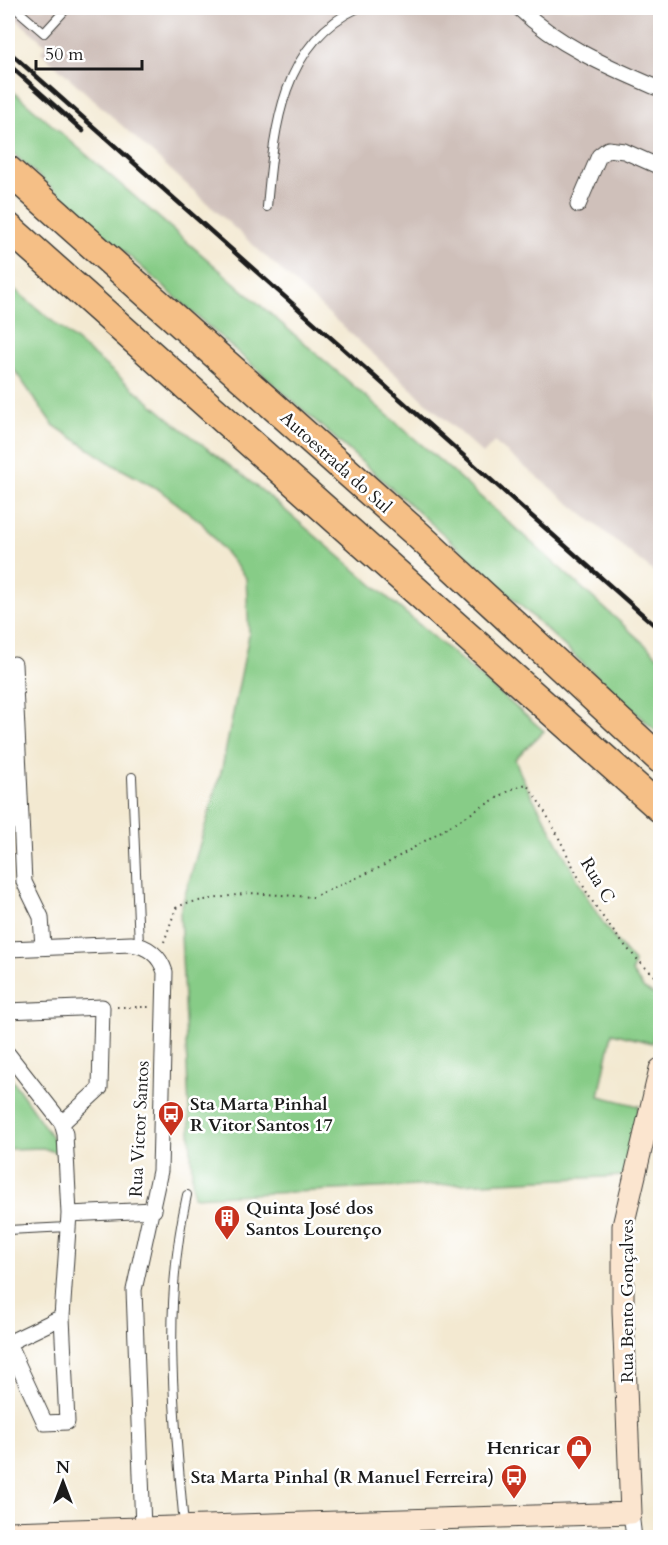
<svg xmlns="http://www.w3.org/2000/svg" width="668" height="1545" viewBox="0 0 668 1545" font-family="Cardo,serif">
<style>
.industrial{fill:#cfc0ba}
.green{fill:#87cc87;stroke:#527452;stroke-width:1.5}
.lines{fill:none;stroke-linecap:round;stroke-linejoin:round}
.lane-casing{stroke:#3c3b37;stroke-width:10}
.street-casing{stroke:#3c3b37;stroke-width:17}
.secondary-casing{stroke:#3c3b37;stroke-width:23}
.highway-casing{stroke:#3c3b37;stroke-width:31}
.path{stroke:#3c3b37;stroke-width:2;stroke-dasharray:1.5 4.5;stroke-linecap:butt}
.lane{stroke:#fff;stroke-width:8}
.street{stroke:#fff;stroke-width:15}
.secondary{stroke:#fbe5cf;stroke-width:21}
.highway{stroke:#f5bf86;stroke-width:28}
.rail{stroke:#1c1c1c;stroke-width:4.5}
.labels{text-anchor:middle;stroke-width:5;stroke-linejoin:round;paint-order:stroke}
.street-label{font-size:18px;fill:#1c1c1c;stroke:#fff}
.poi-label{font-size:18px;font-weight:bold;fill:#1c1c1c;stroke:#fff;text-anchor:start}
</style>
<rect width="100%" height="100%" fill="#fff"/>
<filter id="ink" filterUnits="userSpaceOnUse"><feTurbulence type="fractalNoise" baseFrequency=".0167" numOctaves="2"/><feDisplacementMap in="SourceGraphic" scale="12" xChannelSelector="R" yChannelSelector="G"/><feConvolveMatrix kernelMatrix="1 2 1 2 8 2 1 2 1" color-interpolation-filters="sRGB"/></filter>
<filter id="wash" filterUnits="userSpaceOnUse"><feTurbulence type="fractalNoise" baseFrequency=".008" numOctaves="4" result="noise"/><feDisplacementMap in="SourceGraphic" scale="24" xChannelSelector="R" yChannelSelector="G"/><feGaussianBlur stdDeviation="1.35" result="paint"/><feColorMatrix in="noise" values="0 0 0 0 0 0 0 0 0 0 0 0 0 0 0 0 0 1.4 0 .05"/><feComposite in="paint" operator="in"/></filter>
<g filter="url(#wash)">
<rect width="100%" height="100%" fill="#f3e9d1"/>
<!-- industrial -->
<path class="industrial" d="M8 8H660V577L494 442 483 454 41 52 46 45 8 12Z
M616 1527 617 1538H312Z"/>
<!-- green -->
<path class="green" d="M8 87 445 465 660 658V735L450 540 8 149Z
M8 284 177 425 265 493 544 731 515 759C524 787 540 808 553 833 579 882 596 920 634 962L632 972 644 989 660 998V1011L652 1043 612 1033 599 1096 639 1106 624 1176 193 1197 180 912 222 768 249 635 246 578 201 522 158 489 112 464 53 425 8 361Z
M8 1074 54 1140 58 1153 43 1148 8 1149Z"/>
</g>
<g filter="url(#ink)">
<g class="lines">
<!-- lane casing -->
<g class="lane-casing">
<path id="lane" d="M15 8 44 33 67 8
M267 207C274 132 280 44 358 8
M132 777 139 945
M8 1230 68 1227
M184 1525C174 1414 162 1305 187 1195
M437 1538 438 1521"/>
</g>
<!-- street casing -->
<g class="street-casing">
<path id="street" d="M519 8C560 47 609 67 660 89
M578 205 599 156 608 149 624 151 660 167
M14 664 24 882 41 917 43 947
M8 949 131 944C148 946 160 956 165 972L160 1171 134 1290 143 1528
M8 1011 102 1007 100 1088 62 1123
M8 1054 62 1123 65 1134 69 1214
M62 1317 67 1422 45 1423 8 1343 62 1317 69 1214 154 1210
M631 1513 634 1538"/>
</g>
<!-- secondary casing -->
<g class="secondary-casing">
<path id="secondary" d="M8 1532 631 1513 623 1311V1226L660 1069"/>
</g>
<!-- highway casing -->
<g class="highway-casing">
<path id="highway" d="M8 170 415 532 660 759
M8 227 660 808"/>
</g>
<!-- path -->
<path class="path" d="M164 942 176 908 186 903 249 893 313 897 381 867 512 789 526 784C553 818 567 859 589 896 607 925 633 959 660 980
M117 1007H150"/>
<!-- lane -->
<use href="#lane" class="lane"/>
<!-- street -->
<use href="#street" class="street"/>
<!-- secondary -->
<use href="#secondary" class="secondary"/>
<!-- highway -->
<use href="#highway" class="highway"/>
<!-- rail -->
<path class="rail" d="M8 51 660 630
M8 64 83 131"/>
</g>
</g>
<!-- icons -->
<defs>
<g id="bus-pin" transform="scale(1.35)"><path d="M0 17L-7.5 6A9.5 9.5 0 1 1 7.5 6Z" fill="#c8321e" stroke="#fff"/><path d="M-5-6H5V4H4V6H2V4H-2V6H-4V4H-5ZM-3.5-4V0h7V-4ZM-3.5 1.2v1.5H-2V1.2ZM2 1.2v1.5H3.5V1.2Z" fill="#fff"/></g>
<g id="building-pin" transform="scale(1.35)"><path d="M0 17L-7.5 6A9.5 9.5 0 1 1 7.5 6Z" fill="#c8321e" stroke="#fff"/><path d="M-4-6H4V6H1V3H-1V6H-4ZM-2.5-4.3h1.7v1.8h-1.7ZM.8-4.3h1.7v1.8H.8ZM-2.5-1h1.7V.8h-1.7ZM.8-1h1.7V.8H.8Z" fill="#fff"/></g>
<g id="shop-pin" transform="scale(1.35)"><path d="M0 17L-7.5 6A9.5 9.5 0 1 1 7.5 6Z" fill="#c8321e" stroke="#fff"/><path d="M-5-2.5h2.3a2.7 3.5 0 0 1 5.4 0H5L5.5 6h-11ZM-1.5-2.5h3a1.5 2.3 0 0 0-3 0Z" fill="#fff"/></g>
</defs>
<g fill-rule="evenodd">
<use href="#bus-pin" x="171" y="1114"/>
<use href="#building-pin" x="227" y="1218"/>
<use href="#shop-pin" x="579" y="1448"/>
<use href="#bus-pin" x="514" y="1477"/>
</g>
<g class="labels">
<!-- street labels -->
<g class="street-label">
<text transform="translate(336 462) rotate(42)" y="6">Autoestrada do Sul</text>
<text transform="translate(598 880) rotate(59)" y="6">Rua C</text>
<text transform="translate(139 1129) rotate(-87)" y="6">Rua Victor Santos</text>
<text transform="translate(627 1301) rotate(-90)" y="6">Rua Bento Gonçalves</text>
</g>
<!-- poi labels -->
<g class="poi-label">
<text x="190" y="1110">Sta Marta Pinhal<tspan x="190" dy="21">R Vitor Santos 17</tspan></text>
<text x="246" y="1214">Quinta José dos<tspan x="246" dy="21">Santos Lourenço</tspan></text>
<text x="560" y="1454" text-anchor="end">Henricar</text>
<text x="494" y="1483" text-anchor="end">Sta Marta Pinhal (R Manuel Ferreira)</text>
</g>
</g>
<!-- margin -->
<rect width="668" height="1545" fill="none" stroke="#fff" stroke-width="30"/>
<!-- north arrow -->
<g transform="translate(63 1482)" stroke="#ffffff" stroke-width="4.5" paint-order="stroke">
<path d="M0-4.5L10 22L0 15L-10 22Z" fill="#1c1c1c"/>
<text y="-9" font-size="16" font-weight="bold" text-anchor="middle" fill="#1c1c1c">N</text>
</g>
<!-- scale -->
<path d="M36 60v9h106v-9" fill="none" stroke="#1c1c1c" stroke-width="3"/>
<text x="45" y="60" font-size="18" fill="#1c1c1c" stroke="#ffffff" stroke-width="4.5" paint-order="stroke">50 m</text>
</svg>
